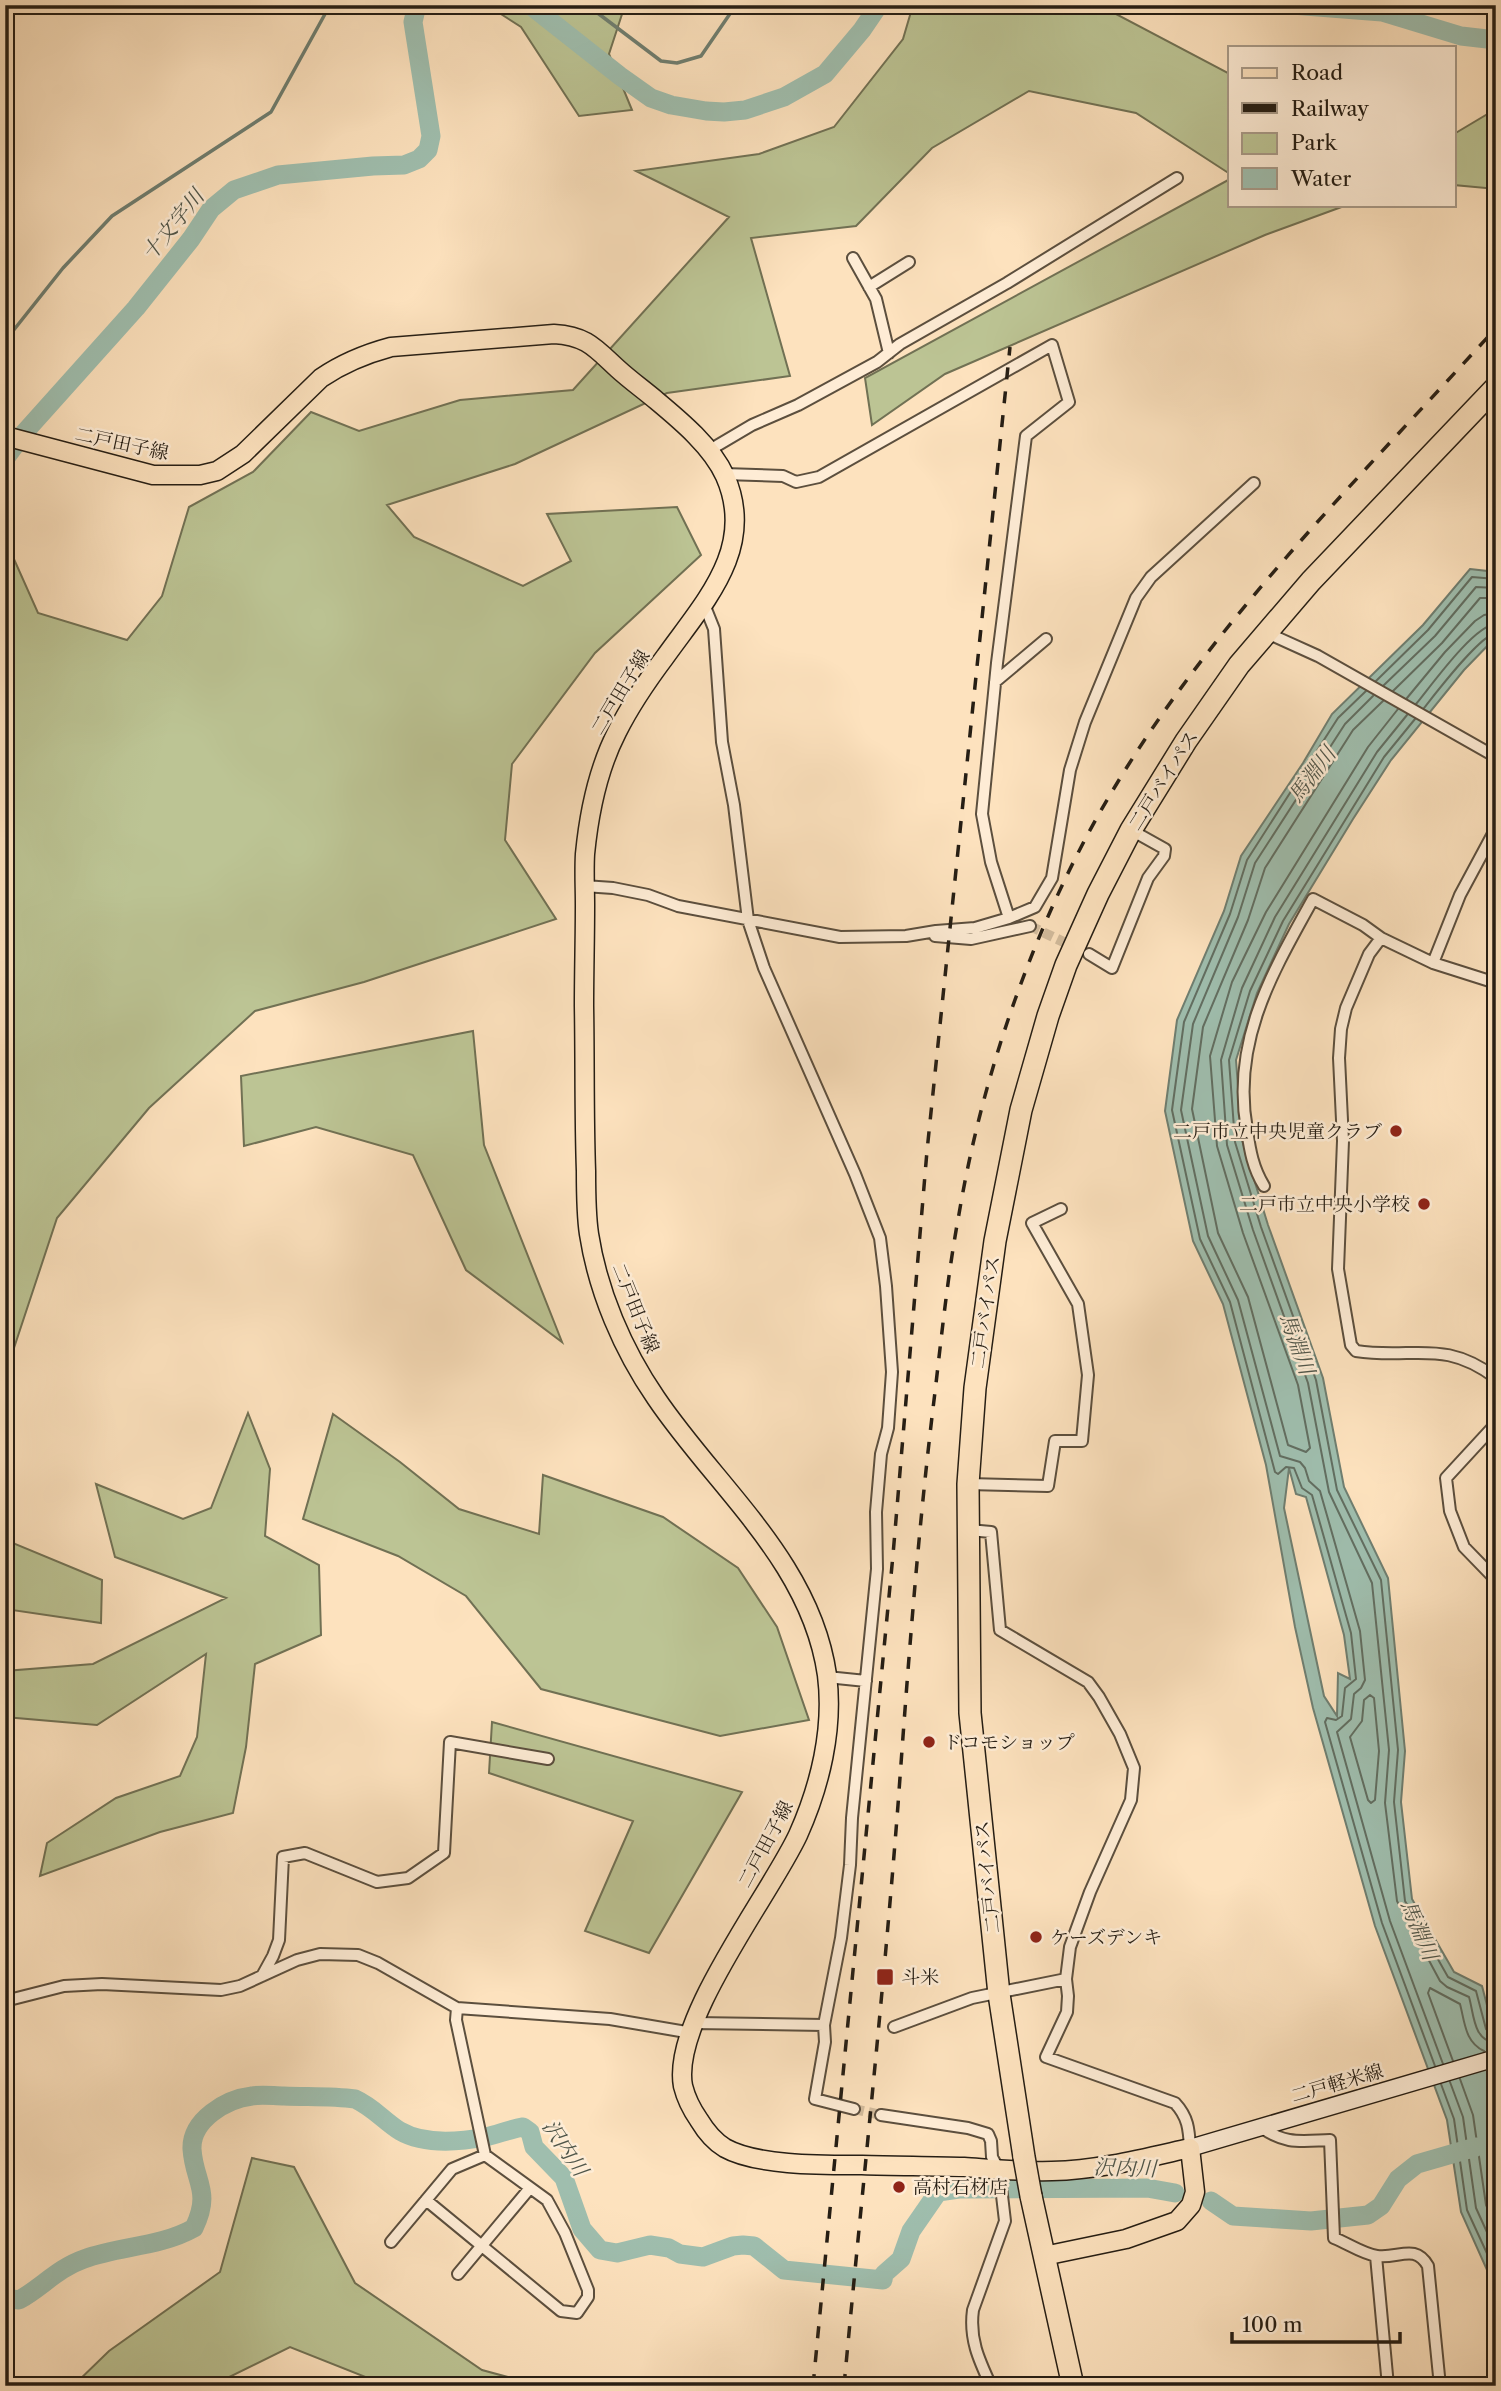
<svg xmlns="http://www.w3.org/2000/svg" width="1501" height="2391" viewBox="0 0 1501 2391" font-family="'Libre Caslon Text','Noto Serif JP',serif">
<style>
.green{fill:#bcc494;stroke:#717154;stroke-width:2}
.water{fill:#9fbeae;stroke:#6f7e70;stroke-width:2;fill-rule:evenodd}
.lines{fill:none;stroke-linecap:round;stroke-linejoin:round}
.shore{stroke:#626e61;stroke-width:2}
.stream{stroke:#6f7e70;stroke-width:3.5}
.river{stroke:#9fbeae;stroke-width:19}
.street-tunnel{stroke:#d2bb9c;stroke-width:10;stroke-dasharray:10 5;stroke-linecap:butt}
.street-casing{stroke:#5c4f3e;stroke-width:14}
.secondary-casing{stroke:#261e14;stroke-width:19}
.primary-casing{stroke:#261e14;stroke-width:21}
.highway-casing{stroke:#261e14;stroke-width:24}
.street{stroke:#feecd5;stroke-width:10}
.secondary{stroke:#feecd5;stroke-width:16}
.primary{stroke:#fde2be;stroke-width:18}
.highway{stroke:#fde2be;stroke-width:21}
.rail{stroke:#261e14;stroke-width:3.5;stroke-dasharray:12 12;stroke-linecap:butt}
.highway-bridge-casing{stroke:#261e14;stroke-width:24;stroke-linecap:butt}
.highway-bridge{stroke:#fde2be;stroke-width:21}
.poi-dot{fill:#8f2418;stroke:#feecd5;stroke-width:2.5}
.labels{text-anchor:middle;stroke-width:5;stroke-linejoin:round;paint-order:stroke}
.street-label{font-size:19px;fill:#261e14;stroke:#feecd5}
.poi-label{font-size:19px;fill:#261e14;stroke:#feecd5;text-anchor:start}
.water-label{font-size:21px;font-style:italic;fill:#50564a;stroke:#feecd5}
</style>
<rect width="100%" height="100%" fill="#fde2be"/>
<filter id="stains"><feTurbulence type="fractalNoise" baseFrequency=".00286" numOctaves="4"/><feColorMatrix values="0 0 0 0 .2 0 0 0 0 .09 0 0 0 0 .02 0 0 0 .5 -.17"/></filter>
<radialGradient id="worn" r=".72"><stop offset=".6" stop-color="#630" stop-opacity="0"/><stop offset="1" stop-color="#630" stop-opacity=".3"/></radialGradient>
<!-- green -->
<path class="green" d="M487 5H625L609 54 632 110 579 116 521 27Z
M913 5H1099L1230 74V174L1136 113 1029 91 932 148 856 226 751 238 790 376 667 393 515 464 387 505 414 537 523 586 571 561 547 514 677 507 701 555 595 653 512 764 505 840 556 919 364 982 255 1011 149 1108 57 1218 12 1354 5 1385V539L38 613 127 640 162 596 189 507 253 472 311 412 359 431 460 400 573 390 729 217 636 171 759 154 834 127 903 39Z
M1496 109V189L1454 185V134Z
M1230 179V205H1347L1265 235 945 374 872 425 865 378Z
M473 1031 484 1145 562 1342 466 1270 413 1155 316 1127 244 1146 241 1076Z
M248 1413 270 1469 265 1536 319 1565 321 1635 255 1664 246 1747 233 1813 160 1832 40 1876 47 1843 116 1798 180 1776 197 1737 206 1654 97 1725 5 1717V1671L93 1664 226 1598 115 1557 96 1484 183 1519 211 1508Z
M333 1414 400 1462 459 1509 539 1534 543 1475 663 1517 738 1568 777 1627 809 1720 720 1736 541 1689 466 1596 398 1556 303 1519Z
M5 1535 15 1544 102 1580 101 1623 5 1609Z
M492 1722 742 1792 649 1953 585 1931 633 1821 489 1773Z
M252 2158 294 2167 355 2283 482 2370 541 2386H388L290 2347 211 2386H73L109 2351 220 2272Z"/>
<!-- water -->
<path class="water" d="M1470 569 1496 572V637L1464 670 1391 760 1353 819 1289 924 1257 993 1236 1060 1242 1140 1268 1225 1323 1378 1344 1487 1388 1578 1405 1751 1401 1802 1412 1899 1454 1972 1482 1986 1496 2040V2290L1461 2212 1447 2120 1375 1926 1313 1708 1295 1627 1266 1465 1223 1304 1193 1241 1165 1111 1177 1020 1224 911 1241 856 1303 763 1332 714 1423 625ZM1289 1468 1296 1494 1306 1497 1344 1635 1350 1679 1338 1673 1337 1716 1324 1696 1284 1508Z"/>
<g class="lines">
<!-- shore -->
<path class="shore" d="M1376 681 1428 630 1472 577 1496 579
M1384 685 1435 636 1476 587 1496 588
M1366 691 1338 718 1247 860 1230 914 1184 1022 1172 1110 1200 1239 1230 1302 1275 1472 1278 1474 1286 1467 1294 1468 1302 1488 1312 1495 1351 1633 1356 1679 1345 1688 1342 1716 1336 1720 1327 1718 1325 1722 1382 1923 1435 2066
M1393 691 1442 643 1480 598H1496
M1373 696 1345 724 1255 863 1238 917 1193 1024 1181 1110 1208 1236 1238 1300 1280 1456 1300 1462 1305 1468 1309 1481 1320 1491 1360 1631 1365 1680 1361 1688 1354 1694 1351 1719 1337 1732 1390 1921 1443 2064
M1407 698 1445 652 1475 621 1484 615 1496 613
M1383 701 1353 730 1265 868 1248 920 1203 1027 1192 1109 1218 1233 1248 1297 1288 1445 1306 1452 1310 1448 1298 1385 1243 1233 1217 1146 1210 1056 1232 982 1266 912 1368 747 1398 709
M1416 704C1431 686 1474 625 1496 624
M1424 708C1436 693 1480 635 1496 633
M1407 715 1377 752 1275 917 1242 988 1221 1060 1227 1145 1253 1230 1308 1383 1329 1492 1372 1583 1389 1750 1385 1803 1397 1901 1440 1981 1447 1987 1469 1997C1474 2014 1473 2041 1496 2043
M1415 719 1384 757 1283 921 1250 991 1229 1060 1235 1142 1261 1227 1316 1380 1337 1490 1381 1580 1398 1750 1394 1802 1405 1901 1448 1977 1476 1991 1486 2029 1490 2033 1496 2034
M1370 1695 1374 1698 1379 1751 1375 1800 1371 1803 1368 1800 1350 1737 1362 1721 1364 1700Z
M1453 2061 1428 1993 1430 1988 1460 2004C1465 2023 1465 2042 1484 2051
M1460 2079 1473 2115 1486 2205 1496 2226
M1450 2082 1463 2117 1476 2208 1496 2252
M1441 2084 1454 2119 1467 2210 1496 2273"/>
<!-- stream -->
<path class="stream" d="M587 5 661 61 677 63 701 56 736 5
M5 341 63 268 112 216 271 112 330 5"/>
<!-- river -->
<path class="river" d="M530 5 620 76 651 98 671 105 706 111 724 112 745 110 784 97 825 74 862 30 879 5
M1292 5 1382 12 1461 36 1496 40
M5 459 24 433 136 308 191 239 211 209 234 190 278 175 373 166 404 165 419 159 428 150 431 136 413 22 417 5
M1211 2201 1233 2216 1311 2221 1368 2215 1381 2206 1398 2179 1417 2164 1476 2147
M5 2298 19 2300C41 2288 58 2268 84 2259 120 2246 160 2247 194 2228 212 2191 194 2182 192 2149 191 2120 226 2099 252 2096 262 2094 274 2096 284 2096 308 2097 332 2096 355 2099 373 2107 384 2121 400 2131 424 2145 459 2142 486 2137 499 2134 510 2129 523 2127L530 2132 534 2147 564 2178 582 2229 600 2250 617 2253 650 2245 669 2248 680 2254 703 2257 733 2246 743 2245 754 2246 784 2270 883 2280 884 2274 901 2259 911 2231 938 2192 959 2189 1147 2188 1175 2193"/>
<!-- street-tunnel -->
<path class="street-tunnel" d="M1030 926 1089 954
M854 2109 881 2115"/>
<!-- street casing -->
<g class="street-casing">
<path id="street" d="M853 258 876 299 889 353
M869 287 909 262
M708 451 752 425 798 405 877 362 900 344 1007 283 1177 178
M724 474 783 476 796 482 819 477 1052 345 1069 402 1026 436 997 663 982 814 991 862 1009 918
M704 604 714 629 722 742 734 805 748 920 764 968 855 1174 880 1238 886 1286 892 1372 888 1428 881 1454 876 1512 877 1569 852 1818 850 1865 841 1938 824 2025 825 2042 815 2099 854 2109
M1267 633 1318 656 1496 757
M995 682 1046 639
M584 886 613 888 648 895 678 906 840 937 906 936 936 931 975 928 1009 918 1035 907 1052 878 1070 770 1085 722 1136 598 1151 577 1254 483
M935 936 971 939 1030 926
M1089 954 1112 968 1148 878 1164 856 1165 849 1131 830
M1433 963 1460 895 1496 828
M1496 983 1433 963 1381 938 1369 954 1346 1008 1341 1029 1339 1058 1343 1141 1338 1269 1351 1345 1356 1351C1413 1360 1443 1338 1496 1378
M1264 1186C1253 1168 1250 1151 1247 1130 1231 1042 1272 973 1313 899L1363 925 1381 938
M1496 1417 1493 1427 1446 1478 1450 1511 1464 1547 1496 1580
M968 1484 1048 1486 1055 1441H1082L1088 1375 1078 1304 1032 1223 1061 1209
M969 1530 991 1532 1000 1630 1088 1682 1099 1697 1120 1734 1134 1768 1131 1800 1090 1892 1070 1947 1066 1979 1068 1996 1067 2012 1046 2057 1175 2103C1188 2117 1189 2129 1190 2148
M827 1677 866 1681
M262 1976 273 1956 279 1940 283 1857 305 1853 377 1882 408 1878 444 1853 450 1742 548 1759
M5 2001 64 1986 102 1984 221 1990 240 1986 297 1960 320 1954 358 1955 378 1963 457 2008 610 2019 692 2033
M695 2023 824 2025
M894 2027 972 1998 1066 1979
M881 2115 968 2128 988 2134 991 2141 992 2157 999 2170 1005 2221 973 2310C969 2339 979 2360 991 2386
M1261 2127C1285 2145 1301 2141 1330 2140L1334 2238C1347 2243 1363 2254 1377 2256 1398 2259 1415 2243 1428 2266L1440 2386
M426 2200 561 2311 577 2313 588 2297V2290L565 2233 547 2200 485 2155 456 2020 457 2008
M391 2242 452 2169 485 2155
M1376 2256 1388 2386
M458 2274 530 2188"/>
</g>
<!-- secondary casing -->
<g class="secondary-casing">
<path id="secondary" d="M1190 2148 1496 2058"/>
</g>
<!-- primary casing -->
<g class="primary-casing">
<path id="primary" d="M5 436 153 475H200L217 471 243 454 321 378C343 363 365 354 391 347L554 334C587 336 595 348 618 369 630 380 644 390 657 401 681 421 712 447 725 476 757 548 704 602 665 657 647 681 630 706 617 732 598 769 589 813 585 854 584 871 585 888 585 905 585 939 584 972 584 1006 585 1061 584 1116 586 1171 586 1192 586 1214 589 1234 598 1292 623 1350 656 1398 716 1487 811 1562 827 1675 834 1729 820 1786 798 1835 770 1895 671 2021 683 2086 686 2098 692 2110 699 2120 705 2130 715 2142 725 2148 757 2166 825 2165 862 2165 896 2166 930 2166 964 2167 993 2169 1023 2172 1052 2171 1099 2170 1145 2158 1190 2148L1195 2192 1191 2205 1177 2221 1126 2239 1044 2256"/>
</g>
<!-- highway casing -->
<g class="highway-casing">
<path id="highway" d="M1024 2157 999 1994 970 1713 968 1484 975 1388 995 1241 1021 1110 1048 1016 1066 965 1098 894 1131 830 1186 741 1239 665 1311 581 1496 387
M1031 2196 1073 2386"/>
</g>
<!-- street -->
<use href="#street" class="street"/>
<!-- secondary -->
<use href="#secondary" class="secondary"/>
<!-- primary -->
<use href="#primary" class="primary"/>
<!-- highway -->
<use href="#highway" class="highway"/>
<!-- rail -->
<path class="rail" d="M813 2386 893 1555 927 1151 1010 347
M844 2386C862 2192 883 1999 898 1805 908 1667 918 1529 935 1392 942 1332 948 1273 959 1214 980 1090 1021 965 1078 853 1180 653 1346 493 1496 328"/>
<!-- highway-bridge casing -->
<g class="highway-bridge-casing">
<path id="highway-bridge" d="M1024 2157 1031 2196"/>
</g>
<!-- highway-bridge -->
<use href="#highway-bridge" class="highway-bridge"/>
</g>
<!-- markers -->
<g class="poi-dot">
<circle cx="1396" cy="1131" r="7"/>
<circle cx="1424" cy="1204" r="7"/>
<circle cx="929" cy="1742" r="7"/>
<circle cx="1036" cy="1937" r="7"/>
<rect x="876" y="1968" width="18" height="18" rx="3.5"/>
<circle cx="899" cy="2187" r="7"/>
</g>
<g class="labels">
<!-- street labels -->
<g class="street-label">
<text transform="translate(122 443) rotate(12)" y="7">二戸田子線</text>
<text transform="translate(620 692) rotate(-59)" y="7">二戸田子線</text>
<text transform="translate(1163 780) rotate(-58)" y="7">二戸バイパス</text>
<text transform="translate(636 1308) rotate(68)" y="7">二戸田子線</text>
<text transform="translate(985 1312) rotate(-82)" y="7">二戸バイパス</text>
<text transform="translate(765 1844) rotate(-62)" y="7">二戸田子線</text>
<text transform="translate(987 1877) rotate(-96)" y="7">二戸バイパス</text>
<text transform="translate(1337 2083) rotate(-16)" y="7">二戸軽米線</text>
</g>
<!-- poi labels -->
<g class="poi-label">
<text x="1382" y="1138" text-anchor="end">二戸市立中央児童クラブ</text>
<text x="1410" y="1211" text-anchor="end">二戸市立中央小学校</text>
<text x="943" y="1749">ドコモショップ</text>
<text x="1050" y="1944">ケーズデンキ</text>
<text x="901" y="1984">斗米</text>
<text x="913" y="2194">高村石材店</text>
</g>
<!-- water labels -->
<g class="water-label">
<text transform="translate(173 225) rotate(-51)" y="7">十文字川</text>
<text transform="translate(1312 775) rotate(-53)" y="7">馬淵川</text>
<text transform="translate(1297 1344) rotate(70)" y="7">馬淵川</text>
<text transform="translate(1419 1930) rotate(67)" y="7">馬淵川</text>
<text transform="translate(565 2148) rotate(56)" y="7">沢内川</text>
<text transform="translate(1125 2168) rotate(2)" y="7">沢内川</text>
</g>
</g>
<!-- margin -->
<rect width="1501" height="2391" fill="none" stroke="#fde2be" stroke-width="28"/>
<rect x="7" y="7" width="1487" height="2377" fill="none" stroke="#261e14" stroke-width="3.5"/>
<rect x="14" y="14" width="1473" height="2363" fill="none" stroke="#261e14" stroke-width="2"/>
<!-- legend -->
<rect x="1228" y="46" width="228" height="161" fill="#feecd5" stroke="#a89a88" stroke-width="2"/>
<rect x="1242" y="68" width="35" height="10" fill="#fde2be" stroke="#a89a88" stroke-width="2"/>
<text x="1291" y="80" font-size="21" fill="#261e14">Road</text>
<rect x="1242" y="103" width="35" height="10" fill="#261e14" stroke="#a89a88" stroke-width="2"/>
<text x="1291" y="116" font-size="21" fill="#261e14">Railway</text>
<rect x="1242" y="133" width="35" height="21" fill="#bcc494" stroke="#a89a88" stroke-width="2"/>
<text x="1291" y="150" font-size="21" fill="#261e14">Park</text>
<rect x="1242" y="168" width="35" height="21" fill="#9fbeae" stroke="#a89a88" stroke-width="2"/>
<text x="1291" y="186" font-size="21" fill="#261e14">Water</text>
<!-- scale -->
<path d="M1232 2332v10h168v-10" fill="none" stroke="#261e14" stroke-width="3.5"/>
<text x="1242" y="2332" font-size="21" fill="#261e14" stroke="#feecd5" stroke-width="5" paint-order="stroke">100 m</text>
<rect width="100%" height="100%" filter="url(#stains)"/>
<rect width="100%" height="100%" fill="url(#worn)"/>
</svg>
